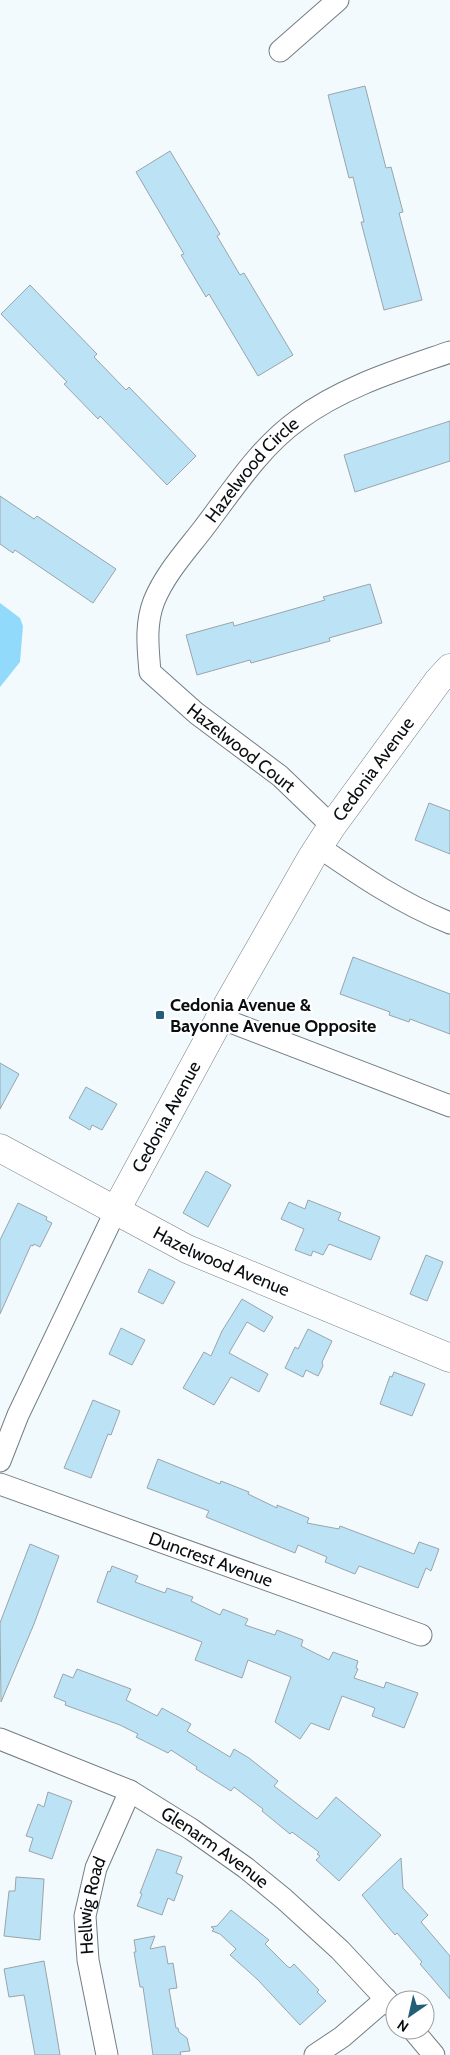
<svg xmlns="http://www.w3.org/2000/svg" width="450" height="2055" viewBox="0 0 450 2055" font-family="Cabin,sans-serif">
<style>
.green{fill:#92dafb}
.building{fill:#bce2f5;stroke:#99a5ab}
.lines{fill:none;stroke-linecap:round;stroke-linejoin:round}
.street-casing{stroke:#737e84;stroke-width:23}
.secondary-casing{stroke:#737e84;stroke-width:29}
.street{stroke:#fff;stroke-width:21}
.secondary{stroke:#fff;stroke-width:28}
.poi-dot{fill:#235e77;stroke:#fff;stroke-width:2}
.labels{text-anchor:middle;stroke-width:4.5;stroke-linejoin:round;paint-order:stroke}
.street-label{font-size:18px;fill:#0a0e10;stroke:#fff}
.poi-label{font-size:18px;font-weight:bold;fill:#0a0e10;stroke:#fff;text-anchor:start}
</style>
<rect width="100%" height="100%" fill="#f3fafe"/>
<!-- green -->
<path class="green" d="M0 603 20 618 23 626 20 662 0 687Z"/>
<!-- building -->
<path class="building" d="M365 86 386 168 391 167 403 212 399 213 422 300 384 310 361 222H364L353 177 349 178 328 95Z
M170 151 220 234 217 236 240 275 244 273 293 355 258 376 209 294 206 297 181 255 184 254 136 172Z
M30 285 97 354 94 357 126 390 129 387 196 456 167 485 100 416 98 419 64 384 67 382 1 314Z
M450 421V461L355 492 344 455Z
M0 496 34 519 37 516 116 569 93 603 15 550 13 553 0 544Z
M370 584 382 623 329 638 330 641 251 663 250 660 197 675 186 635 233 622 234 626 325 600 323 597Z
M429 803 450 811V854L415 840Z
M353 957 450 994V1034L410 1019 409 1022 389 1015 390 1012 340 994Z
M0 1063 19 1074 0 1109Z
M86 1087 117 1104 102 1130 92 1125 90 1130 69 1118Z
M206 1171 231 1185 208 1227 183 1213Z
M308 1200 341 1213 338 1220 380 1237 371 1260 329 1244 323 1255 313 1251 311 1256 295 1250 304 1229 281 1219 289 1202 305 1209Z
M18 1203 47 1217 46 1220 52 1223 40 1247 34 1244 33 1246 31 1245 0 1314V1240Z
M426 1255 443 1262 427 1301 410 1294Z
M149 1269 175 1282 163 1304 138 1292Z
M242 1299 273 1317 264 1332 247 1322 229 1353 268 1374 259 1392 231 1377 214 1405 183 1388 204 1352 211 1356 222 1331Z
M121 1328 145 1340 132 1365 109 1354Z
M308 1329 332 1341 322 1362 323 1366 318 1376 306 1370 303 1377 285 1368 295 1347 298 1349Z
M394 1372 425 1384 412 1416 380 1404 390 1376 392 1377Z
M93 1400 120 1411 111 1435 108 1434 91 1478 64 1468Z
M158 1459 220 1484 221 1481 249 1492 248 1494 277 1508V1505L309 1518 307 1523 339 1529 340 1526 414 1554 419 1542 439 1549 431 1571 426 1568 418 1588 359 1566 355 1574 325 1562 327 1557 298 1545 295 1553 206 1517 209 1511 147 1488Z
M30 1544 59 1556 34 1624 1 1702 0 1623Z
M112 1566 138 1576 135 1582 165 1593 167 1588 193 1597 191 1601 220 1615 223 1609 248 1619 245 1625 275 1635 277 1630 303 1640 301 1646 329 1660 333 1652 358 1661 356 1668 358 1669 354 1678 384 1688 386 1682 418 1693 404 1728 372 1716 375 1708 342 1696 329 1730 311 1723 300 1739 275 1722 291 1677 248 1660 242 1678 195 1660 202 1642 97 1602 108 1571 110 1572Z
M77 1669 131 1689 126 1700 157 1716 162 1708 191 1724 187 1731 230 1757 234 1749 249 1758 278 1781 274 1786 317 1819 336 1797 381 1835 339 1881 316 1860 320 1856 317 1854 319 1852 292 1832 290 1834 262 1811 263 1809 234 1787 231 1791 196 1769 197 1767 171 1750 168 1753 136 1737 138 1734 120 1725 65 1705 66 1702 54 1697 63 1674 73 1678Z
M48 1792 72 1801 52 1859 29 1851 33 1838 26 1836 38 1804 44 1807Z
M157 1849 182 1857 176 1873 183 1876 174 1901 168 1898 162 1915 137 1906 142 1894 140 1893Z
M401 1858 403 1888 428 1915 421 1922 450 1956V1999L420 1964 422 1962 397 1933 395 1935 383 1921 362 1895Z
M16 1877 44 1879 40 1940 4 1936 9 1891H15Z
M231 1910 269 1940 265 1944 287 1966 290 1968 294 1964 319 1990 317 1992 326 2001 300 2025 257 1979 230 1955 236 1949 220 1934 212 1931 214 1929 211 1927 217 1926Z
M155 1936 150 1949 165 1946 168 1964 173 1963 177 1988 169 1989 176 2028H178L179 2032 187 2038 190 2051 180 2052 181 2055H153L143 1987H140L134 1952H136L134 1940Z
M44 1961 52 2007 60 2055H35L24 1995 9 1997 4 1969Z"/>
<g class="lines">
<!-- street casing -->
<g class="street-casing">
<g id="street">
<path d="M280 51 338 0"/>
<path id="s1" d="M332 826 280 776 196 713 150 672C148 648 145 624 154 601 165 574 186 551 203 529 232 491 259 448 298 420 342 387 398 370 450 352"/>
<path d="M319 847C361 876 402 904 450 923"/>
<path d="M220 1018 450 1106"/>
<path d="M0 1461 18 1415 116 1210"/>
<path id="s2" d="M0 1484 421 1635"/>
<path id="s3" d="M0 1739 130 1791 191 1829 246 1868 284 1899 340 1950 395 2009"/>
<path d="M413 2030 434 2055"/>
<path id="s4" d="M107 2055 88 1960 85 1916 96 1868 130 1791"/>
<path d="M315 2055 342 2037 386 1999"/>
</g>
</g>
<!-- secondary casing -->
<g class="secondary-casing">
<g id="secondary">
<path id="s5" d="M0 1148 187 1249 450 1358"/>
<path id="s6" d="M116 1210 220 1018 312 857 332 826 438 681 450 668"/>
</g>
</g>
<!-- street -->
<use href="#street" class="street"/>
<!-- secondary -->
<use href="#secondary" class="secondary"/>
</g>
<!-- markers -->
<rect class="poi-dot" x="155" y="1010" width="10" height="10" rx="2.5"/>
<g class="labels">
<!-- street labels -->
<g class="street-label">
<text dy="6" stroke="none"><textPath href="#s1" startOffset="475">Hazelwood Circle</textPath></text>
<text transform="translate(241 748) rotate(38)" y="6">Hazelwood Court</text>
<text dy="6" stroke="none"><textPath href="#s6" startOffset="511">Cedonia Avenue</textPath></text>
<text dy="6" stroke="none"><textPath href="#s6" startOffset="106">Cedonia Avenue</textPath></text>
<text dy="6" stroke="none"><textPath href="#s5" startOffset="249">Hazelwood Avenue</textPath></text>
<text dy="6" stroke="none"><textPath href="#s2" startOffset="224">Duncrest Avenue</textPath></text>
<text dy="6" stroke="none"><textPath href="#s3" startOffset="242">Glenarm Avenue</textPath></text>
<text dy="6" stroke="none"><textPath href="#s4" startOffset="152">Hellwig Road</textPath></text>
</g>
<!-- poi labels -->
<g class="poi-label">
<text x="170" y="1011">Cedonia Avenue &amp;<tspan x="170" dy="21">Bayonne Avenue Opposite</tspan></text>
</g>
</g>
<!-- north arrow -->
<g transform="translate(410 2015) rotate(214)"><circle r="24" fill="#ffffff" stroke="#9d9f9f"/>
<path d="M0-4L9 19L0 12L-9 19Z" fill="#235e77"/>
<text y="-8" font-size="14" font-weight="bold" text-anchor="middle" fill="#0a0e10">N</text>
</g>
</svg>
